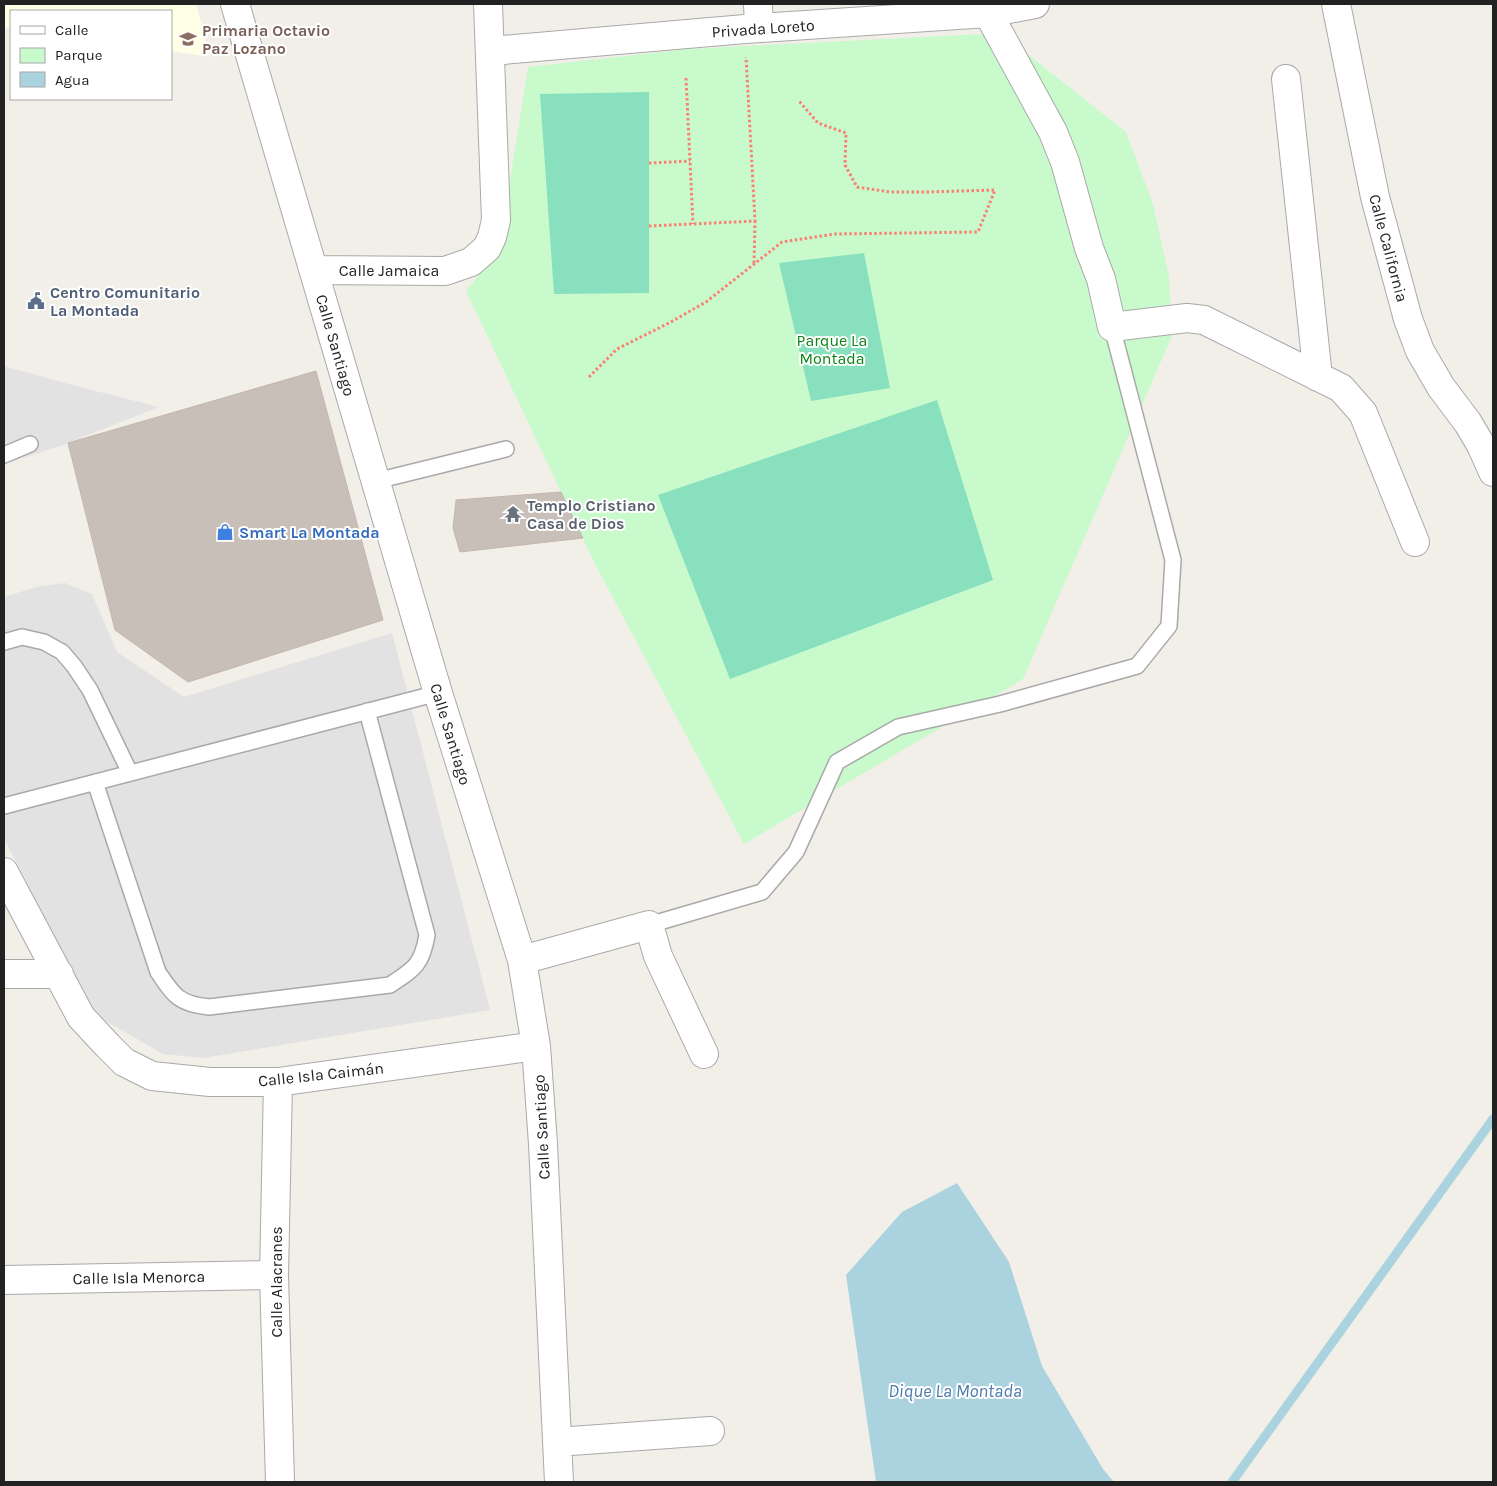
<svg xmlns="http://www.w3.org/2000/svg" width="1497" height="1486" viewBox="0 0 1497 1486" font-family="Karla,sans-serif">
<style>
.education{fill:#ffffe5}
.park{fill:#c8facc}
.pitch{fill:#88e0be}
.parking{fill:#e2e2e2}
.water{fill:#aad3df}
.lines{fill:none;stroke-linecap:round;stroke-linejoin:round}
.stream{stroke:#aad3df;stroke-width:9}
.building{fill:#c7bfb8;stroke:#c4b6ab}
.service-casing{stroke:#a9a9a9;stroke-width:18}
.minor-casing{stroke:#a9a9a9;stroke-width:30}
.path{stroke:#fa8072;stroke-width:3;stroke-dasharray:2.5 2.5;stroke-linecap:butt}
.service{stroke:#fff;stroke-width:15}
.minor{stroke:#fff;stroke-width:28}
.labels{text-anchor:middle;stroke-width:4;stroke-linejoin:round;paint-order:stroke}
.street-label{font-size:16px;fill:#222;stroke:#fff}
.education-label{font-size:16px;font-weight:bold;fill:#785e54;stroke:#fff;text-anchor:start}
.service-label{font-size:16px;font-weight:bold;fill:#4e5e75;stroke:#fff;text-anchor:start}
.park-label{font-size:16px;fill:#0c8416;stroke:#fff}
.worship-label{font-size:16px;font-weight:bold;fill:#5b616d;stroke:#fff;text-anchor:start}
.shop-label{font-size:16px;font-weight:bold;fill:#366cbe;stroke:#fff;text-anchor:start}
.water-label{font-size:18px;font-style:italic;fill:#4a7aab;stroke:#fff}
</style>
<rect width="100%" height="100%" fill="#f2efe9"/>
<!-- education -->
<path class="education" d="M4 4H196L210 57 171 51V11H11V28L4 27Z"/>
<!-- park -->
<path class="park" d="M1001 33 1126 132 1153 204 1169 277 1172 336 1023 679 744 844 595 564 466 291 499 249 528 67 688 49Z"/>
<!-- pitch -->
<path class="pitch" d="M649 92V293L554 294 540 94Z
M864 253 890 388 811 401 779 263Z
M937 400 993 580 730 679 658 495Z"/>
<!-- parking -->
<path class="parking" d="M4 366 72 385 159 407 60 446 4 464Z
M65 583 92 594 117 652 184 697 392 633 490 1010 203 1058 163 1054 94 1014 4 838V597L36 587Z"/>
<!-- water -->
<path class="water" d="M957 1183 1009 1262 1042 1366 1103 1469 1114 1482H876L846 1275 902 1212Z"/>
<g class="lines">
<!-- stream -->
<path class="stream" d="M1232 1482 1493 1119"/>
</g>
<!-- building -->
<path class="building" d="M316 371 383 620 188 682 115 630 68 443Z
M561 492 583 538 460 552 453 528 456 500Z"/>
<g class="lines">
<!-- service casing -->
<g class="service-casing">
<path id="service" d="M4 455 30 444
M376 481 506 449
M4 642 22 637 44 642 62 652 74 666 90 690 130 773
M95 782 158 972C174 996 179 1004 209 1007L390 985C414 969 422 965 427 935L367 711
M4 806 438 693
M649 925 762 892 796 852 837 762 898 727 1000 704 1137 666 1169 626 1173 560 1112 327"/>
</g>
<!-- minor casing -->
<g class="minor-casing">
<path id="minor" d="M235 4 438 693 522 960 536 1046 543 1144 559 1482
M758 4 759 28
M1336 4 1375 197 1408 319 1420 351 1441 387 1468 423 1481 445 1493 472
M988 13 1053 132 1065 162 1089 248 1101 279 1112 327 1187 318 1204 320 1341 388 1363 413 1415 542
M491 51 745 29 988 13 1035 4
M1286 79 1318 377
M314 270 445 271 471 262 487 248 492 237 496 220 488 4
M4 872 81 1017 108 1046 124 1062 152 1076 210 1082H278L536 1046
M522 960 649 925 658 956 704 1054
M4 974H59
M278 1082 274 1275 280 1482
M4 1280 274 1275
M557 1442 710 1431"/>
</g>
<!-- path -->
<path class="path" d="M686 78 693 224
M649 163 690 161
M649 226 755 221 746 57
M754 263 755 221
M589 377 617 349 669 323 706 302 782 242 835 234 978 232 995 190 926 192H890L857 187 845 165 846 133 818 123 799 101"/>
<!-- service -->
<use href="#service" class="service"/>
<!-- minor -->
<use href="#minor" class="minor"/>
</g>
<!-- icons -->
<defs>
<g id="school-bare" transform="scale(1.35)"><path d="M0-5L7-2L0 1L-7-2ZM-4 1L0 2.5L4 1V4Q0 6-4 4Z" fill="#8d6e63" stroke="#fff" stroke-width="2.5" paint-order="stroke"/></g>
<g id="civic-bare" transform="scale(1.35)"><path d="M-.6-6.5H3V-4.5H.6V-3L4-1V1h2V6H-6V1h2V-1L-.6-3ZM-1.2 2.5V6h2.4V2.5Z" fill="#5c6f8a" stroke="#fff" stroke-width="2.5" paint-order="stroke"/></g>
<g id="temple-bare" transform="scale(1.35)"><path d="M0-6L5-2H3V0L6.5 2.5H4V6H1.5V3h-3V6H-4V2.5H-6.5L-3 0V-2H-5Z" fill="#6b7280" stroke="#fff" stroke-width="2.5" paint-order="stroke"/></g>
<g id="shop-bare" transform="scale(1.35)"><path d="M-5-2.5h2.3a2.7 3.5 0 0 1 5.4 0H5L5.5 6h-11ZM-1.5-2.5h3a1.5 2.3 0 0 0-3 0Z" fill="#3f7fe0" stroke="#fff" stroke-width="2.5" paint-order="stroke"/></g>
</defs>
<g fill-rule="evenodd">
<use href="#school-bare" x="188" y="39"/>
<use href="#civic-bare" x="36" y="301"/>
<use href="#temple-bare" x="513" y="514"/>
<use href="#shop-bare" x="225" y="532"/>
</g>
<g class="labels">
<!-- street labels -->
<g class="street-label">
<text transform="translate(763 28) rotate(-4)" y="6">Privada Loreto</text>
<text transform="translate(1389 248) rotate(75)" y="6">Calle California</text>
<text x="389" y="276">Calle Jamaica</text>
<text transform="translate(336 345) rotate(74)" y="6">Calle Santiago</text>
<text transform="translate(451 734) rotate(73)" y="6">Calle Santiago</text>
<text transform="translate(321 1074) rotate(-6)" y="6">Calle Isla Caimán</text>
<text transform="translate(541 1127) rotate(-93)" y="6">Calle Santiago</text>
<text transform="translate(139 1277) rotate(-1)" y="6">Calle Isla Menorca</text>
<text transform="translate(276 1282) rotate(-90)" y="6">Calle Alacranes</text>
</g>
<!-- education labels -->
<g class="education-label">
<text x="202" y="36">Primaria Octavio<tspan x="202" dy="18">Paz Lozano</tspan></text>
</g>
<!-- service labels -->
<g class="service-label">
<text x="50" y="298">Centro Comunitario<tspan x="50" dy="18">La Montada</tspan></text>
</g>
<!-- park labels -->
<g class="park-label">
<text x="832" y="346">Parque La<tspan x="832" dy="18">Montada</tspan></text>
</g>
<!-- worship labels -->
<g class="worship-label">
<text x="527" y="511">Templo Cristiano<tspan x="527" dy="18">Casa de Dios</tspan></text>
</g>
<!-- shop labels -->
<g class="shop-label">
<text x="239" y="538">Smart La Montada</text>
</g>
<!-- water labels -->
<g class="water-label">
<text x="955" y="1397">Dique La Montada</text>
</g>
</g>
<!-- border -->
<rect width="1497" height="1486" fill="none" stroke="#222222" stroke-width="10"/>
<!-- legend -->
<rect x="10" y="10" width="162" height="90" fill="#ffffff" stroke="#a7a7a7"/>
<rect x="20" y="26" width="25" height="8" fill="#ffffff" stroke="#a7a7a7"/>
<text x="55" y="35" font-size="15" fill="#222222">Calle</text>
<rect x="20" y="48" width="25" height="15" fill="#c8facc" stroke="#a7a7a7"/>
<text x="55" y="60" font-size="15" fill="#222222">Parque</text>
<rect x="20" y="72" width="25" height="15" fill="#aad3df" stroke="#a7a7a7"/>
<text x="55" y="85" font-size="15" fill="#222222">Agua</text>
</svg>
